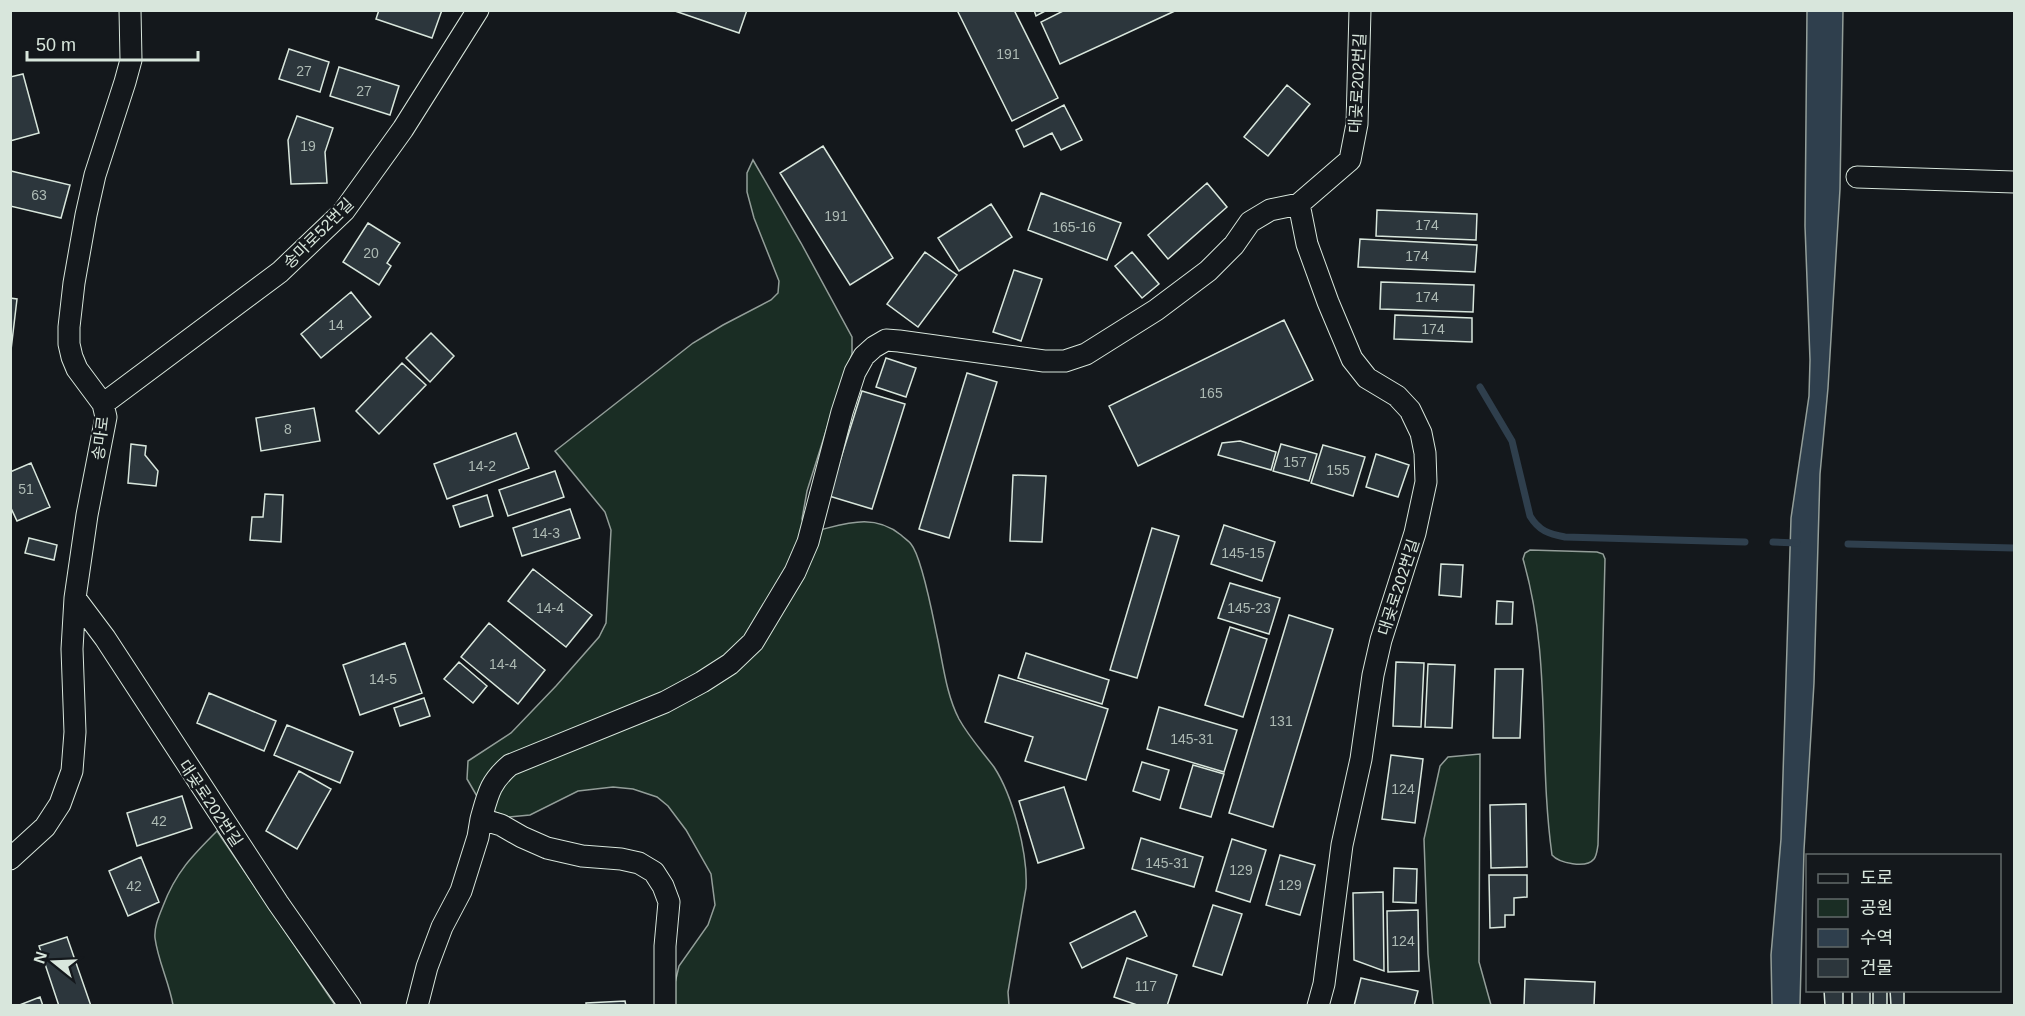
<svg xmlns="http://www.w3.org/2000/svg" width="2025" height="1016" viewBox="0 0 2025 1016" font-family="Arial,'Noto Sans KR',sans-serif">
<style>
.green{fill:#1a2d24;stroke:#939e99;stroke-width:1.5}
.water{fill:#2f3f4d;stroke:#939e99;stroke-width:1.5}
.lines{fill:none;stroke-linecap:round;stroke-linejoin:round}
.stream{stroke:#2f3f4d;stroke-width:7}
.building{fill:#2c363c;stroke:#d8e6dc;stroke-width:1.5}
.minor-casing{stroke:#d8e6dc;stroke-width:23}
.minor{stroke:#14181c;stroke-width:21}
.labels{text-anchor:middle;stroke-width:4.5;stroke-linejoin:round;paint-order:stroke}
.number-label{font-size:14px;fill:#adbab4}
.street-label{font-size:16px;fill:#d8e6dc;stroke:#14181c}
</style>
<rect width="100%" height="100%" fill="#14181c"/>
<!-- green -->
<path class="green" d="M753 160 801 243 852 337V354L839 390 807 491 802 519 806 533C839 527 870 510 901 535 904 538 909 541 911 544 922 557 933 617 937 636 943 663 946 694 959 719 969 737 982 751 994 767 1013 796 1028 854 1026 888L1008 992 1009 1005H674V987L679 966 708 925 715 905 711 874 686 830 668 806 657 797 633 789 613 787 578 791 530 815 509 817 489 810 478 798 467 779 468 761 511 733 556 686 599 637 606 623 611 530 605 512 555 451 693 343 723 325 771 300 778 293 779 281 754 218 747 192V173Z
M1530 550 1597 552 1603 554 1605 559 1598 845C1597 850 1597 855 1594 859 1586 869 1559 863 1552 855 1538 755 1552 659 1523 559L1525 553Z
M1480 754 1479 962 1491 1005H1433L1428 954 1424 839 1440 766 1448 757Z
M217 831 335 1005H173C169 982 158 961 155 938 154 927 159 916 163 906 176 872 192 856 217 831Z"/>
<!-- water -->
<path class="water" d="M1807 11H1843L1840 189 1828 388 1820 474 1814 683 1804 850 1800 1005 1772 1006 1771 955 1781 839 1791 518 1809 396 1810 360 1805 226Z"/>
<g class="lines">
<!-- stream -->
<path class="stream" d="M1480 387 1512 441 1530 516C1539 531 1549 534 1565 537L1745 542
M1773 542 1797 543
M1848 544 2014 548"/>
</g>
<!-- building -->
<path class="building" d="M379 10H442L432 38 376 19Z
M672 10H747L739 33Z
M957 10H1014L1058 98 1012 121Z
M1034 10H1047L1036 16Z
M1065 10H1177L1060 64 1041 22Z
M289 49 329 62 320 92 279 79Z
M339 67 399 86 390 115 330 96Z
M23 74 39 133 10 141V77Z
M1287 85 1310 104 1268 156 1244 137Z
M1064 105 1082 140 1061 150 1052 133 1024 147 1016 130Z
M297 116 333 128 325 152 327 183 291 184 288 140Z
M823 146 893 258 850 285 780 173Z
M11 171 70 185 61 218 10 206Z
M1207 183 1227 207 1168 259 1148 235Z
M1041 193 1121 223 1107 260 1028 230Z
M991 204 1012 237 959 271 938 238Z
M1377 210 1477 214 1476 240 1376 236Z
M368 223 400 243 387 263 391 266 379 285 343 262Z
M1360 239 1477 245 1475 272 1358 267Z
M925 252 957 275 918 327 887 304Z
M1132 252 1159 284 1142 298 1115 266Z
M1014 270 1042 279 1021 341 993 332Z
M1381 282 1474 285 1473 312 1380 309Z
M351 292 371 317 321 358 301 334Z
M10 298 17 299 11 350H10Z
M1395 315 1472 318V342L1394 339Z
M1284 320 1313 380 1138 466 1109 406Z
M431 333 454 356 430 382 406 358Z
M886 358 916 368 906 397 876 387Z
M402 363 426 385 379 434 356 411Z
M967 373 997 382 949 538 919 529Z
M862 391 905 404 872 509 829 496Z
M314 408 320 441 261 451 256 418Z
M516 433 529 468 447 499 434 464Z
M1240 441 1276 452 1271 470 1218 455 1222 443Z
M131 444 146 446 145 455 158 471 156 486 128 483Z
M1281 444 1317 454 1309 481 1273 471Z
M1323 445 1365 457 1353 496 1311 483Z
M1376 454 1409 465 1398 497 1366 487Z
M31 463 50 507 17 521 10 506V472Z
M555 471 564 497 508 516 499 490Z
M1013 475 1046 476 1042 542 1010 541Z
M265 494 283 495 281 542 250 540 252 517H263Z
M487 495 493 516 460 527 453 506Z
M570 509 580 538 522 556 513 528Z
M1224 525 1275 542 1262 581 1211 564Z
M1152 528 1179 536 1137 678 1110 670Z
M29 538 57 545 54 560 25 553Z
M1441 564 1463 565 1461 597 1439 595Z
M533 569 592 615 566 647 508 601Z
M1230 583 1280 598 1269 634 1218 618Z
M1497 601 1513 602 1512 624H1496Z
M1289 615 1333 629 1273 827 1229 813Z
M489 623 545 670 518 704 461 657Z
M1230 627 1267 639 1243 717 1205 705Z
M405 643 422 693 360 715 343 665Z
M1026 653 1109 680 1102 704 1018 678Z
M459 662 487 686 473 703 444 679Z
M1396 662 1424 663 1421 727 1393 726Z
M1428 664 1455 665 1452 728 1425 727Z
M1495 669H1523L1520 738H1493Z
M999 675 1108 709 1086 780 1025 761 1033 737 985 722Z
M209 693 276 721 264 751 197 723Z
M424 698 430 716 400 726 394 708Z
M1159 707 1237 730 1224 772 1147 749Z
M287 725 353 752 340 783 274 755Z
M1391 755 1423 759 1415 823 1382 819Z
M1142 762 1169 770 1160 800 1133 791Z
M1193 765 1224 774 1211 817 1180 808Z
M299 771 331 789 297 849 266 831Z
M1064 787 1084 848 1038 863 1019 801Z
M182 796 192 828 137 846 127 813Z
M1526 804 1527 867 1491 868 1490 805Z
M1141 838 1203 857 1194 887 1132 869Z
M1232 839 1266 850 1250 902 1216 891Z
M1280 855 1315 865 1300 915 1266 905Z
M141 857 159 902 128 916 109 871Z
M1394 868 1417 869 1416 903 1393 902Z
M1489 875H1527V897L1514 898V915H1505V927L1490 928Z
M1383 892 1384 971 1354 960 1353 893Z
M1213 905 1242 914 1222 975 1193 966Z
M1418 910 1419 971 1388 972 1387 911Z
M1135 911 1147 936 1082 968 1070 943Z
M67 937 91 1006H59L39 946Z
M1127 958 1177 975 1167 1006H1140L1114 997Z
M1361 978 1418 991 1414 1006H1354Z
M1525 979 1595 982 1594 1006H1524Z
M1824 990H1843V1006H1825Z
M1852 990H1870V1006H1852Z
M1873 990H1887V1006H1873Z
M1890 990H1904V1006H1891Z
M40 997 43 1006H17Z
M625 1001 626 1006H586V1003Z"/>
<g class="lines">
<!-- minor casing -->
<g class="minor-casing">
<path id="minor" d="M1857 177 2014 182
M103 404 280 272 344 211 403 129 478 10
M75 598 105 638 278 903 350 1006
M481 819C488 794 490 782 510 765L665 702 702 682 730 664 753 642 795 572 808 542 842 412 855 372 864 356 874 347 886 340 899 341 1044 361H1065L1086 354 1156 310 1208 271 1234 245 1250 222 1270 210 1299 204
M10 859 45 827 60 804 72 771 75 732 72 649 75 598 87 515 106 417 103 404 77 369 72 357 69 344V327L74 283 86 215 95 175 125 82 131 60 130 10
M417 1006 427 967 442 927 461 891 478 837 481 819 501 825 522 837 547 848 582 856 621 859 639 863 654 872 663 886 669 902 665 946V1006
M1318 1006 1324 984 1342 845 1361 759 1373 675 1381 640 1415 533 1426 482 1425 453 1421 433 1410 410 1397 396 1367 378 1352 359 1328 302 1307 244 1299 204 1350 160 1357 124 1360 10"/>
</g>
<!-- minor -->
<use href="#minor" class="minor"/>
</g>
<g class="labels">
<!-- number labels -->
<g class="number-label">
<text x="1008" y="59">191</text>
<text x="304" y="76">27</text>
<text x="364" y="96">27</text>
<text x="308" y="151">19</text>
<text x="39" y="200">63</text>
<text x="836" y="221">191</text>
<text x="1427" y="230">174</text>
<text x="1074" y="232">165-16</text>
<text x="371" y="258">20</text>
<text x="1417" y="261">174</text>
<text x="1427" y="302">174</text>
<text x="336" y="330">14</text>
<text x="1433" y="334">174</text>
<text x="1211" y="398">165</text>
<text x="288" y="434">8</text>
<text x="1295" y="467">157</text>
<text x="482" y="471">14-2</text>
<text x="1338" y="475">155</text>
<text x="26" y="494">51</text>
<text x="546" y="538">14-3</text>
<text x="1243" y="558">145-15</text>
<text x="550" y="613">14-4</text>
<text x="1249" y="613">145-23</text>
<text x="503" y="669">14-4</text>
<text x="383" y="684">14-5</text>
<text x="1281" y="726">131</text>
<text x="1192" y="744">145-31</text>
<text x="1403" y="794">124</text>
<text x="159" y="826">42</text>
<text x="1167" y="868">145-31</text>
<text x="1241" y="875">129</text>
<text x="1290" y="890">129</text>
<text x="134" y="891">42</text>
<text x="1403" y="946">124</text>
<text x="1146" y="991">117</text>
</g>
<!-- street labels -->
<g class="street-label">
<text transform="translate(1357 83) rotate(-87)" y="6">대곶로202번길</text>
<text transform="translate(318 233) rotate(-45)" y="6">송마로52번길</text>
<text transform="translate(100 438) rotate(-83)" y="6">송마로</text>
<text transform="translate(1398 587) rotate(-72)" y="6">대곶로202번길</text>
<text transform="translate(211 803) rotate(56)" y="6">대곶로202번길</text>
</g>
</g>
<!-- border -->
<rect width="2025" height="1016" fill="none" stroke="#d8e6dc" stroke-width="24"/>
<!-- legend -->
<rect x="1806" y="854" width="195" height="138" fill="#14181c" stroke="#626a69" stroke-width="1.5"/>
<rect x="1818" y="874" width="30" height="9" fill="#14181c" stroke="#626a69" stroke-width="1.5"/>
<text x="1860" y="884" font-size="18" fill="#d8e6dc">도로</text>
<rect x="1818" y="899" width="30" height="18" fill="#1a2d24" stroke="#626a69" stroke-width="1.5"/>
<text x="1860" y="914" font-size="18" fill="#d8e6dc">공원</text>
<rect x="1818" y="929" width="30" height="18" fill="#2f3f4d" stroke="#626a69" stroke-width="1.5"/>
<text x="1860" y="944" font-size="18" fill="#d8e6dc">수역</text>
<rect x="1818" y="959" width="30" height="18" fill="#2c363c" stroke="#626a69" stroke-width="1.5"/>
<text x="1860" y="974" font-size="18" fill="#d8e6dc">건물</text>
<!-- north arrow -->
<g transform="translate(54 962) rotate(288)" stroke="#14181c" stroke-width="4.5" paint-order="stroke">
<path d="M0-4.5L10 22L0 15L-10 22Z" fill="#d8e6dc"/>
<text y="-9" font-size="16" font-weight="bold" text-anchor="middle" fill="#d8e6dc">N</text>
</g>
<!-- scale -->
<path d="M27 51v9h171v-9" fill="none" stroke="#d8e6dc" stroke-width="3"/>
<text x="36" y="51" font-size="18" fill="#d8e6dc" stroke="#14181c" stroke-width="4.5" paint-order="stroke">50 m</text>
</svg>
